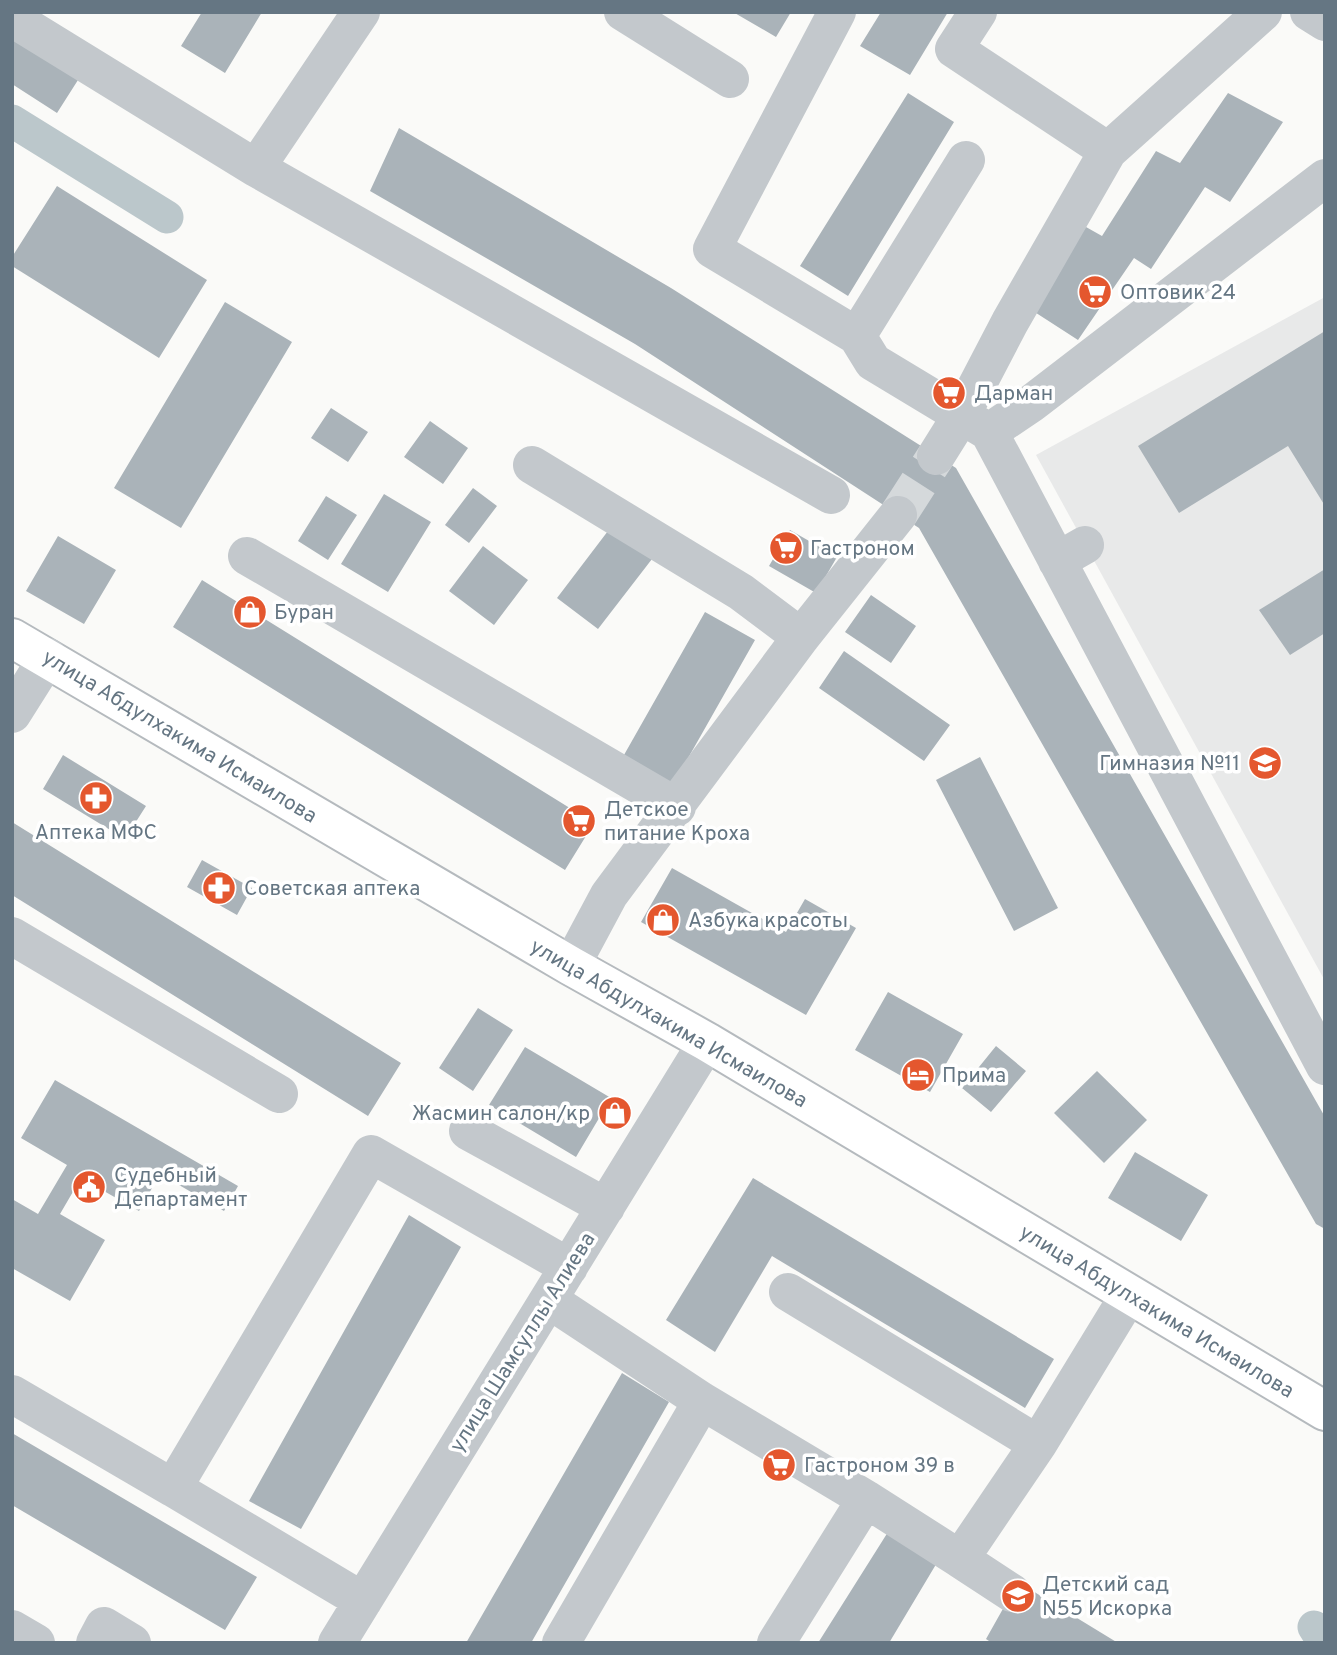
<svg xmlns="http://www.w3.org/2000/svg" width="1337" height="1655" viewBox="0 0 1337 1655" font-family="Overpass,sans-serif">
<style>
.built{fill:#e8e9e9}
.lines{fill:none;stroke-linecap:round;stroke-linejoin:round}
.canal{stroke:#bbc7cb;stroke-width:33}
.building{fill:#aab3b9}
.minor-tunnel{stroke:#d5d9db;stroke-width:38;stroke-dasharray:38 19;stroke-linecap:butt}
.major-casing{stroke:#b5babe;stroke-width:42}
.minor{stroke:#c3c8cc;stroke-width:38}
.major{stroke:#fff;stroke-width:38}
.labels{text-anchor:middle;stroke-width:7;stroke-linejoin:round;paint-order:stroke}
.poi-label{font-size:21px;fill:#657683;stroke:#fff;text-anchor:start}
.street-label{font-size:21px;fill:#657683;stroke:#fff}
</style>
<rect width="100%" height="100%" fill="#fafaf8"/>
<!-- built -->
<path class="built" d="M1325 297V981L1036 455Z"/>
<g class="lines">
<!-- canal -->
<path class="canal" d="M12 121 167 217
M1314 1627 1324 1643"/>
</g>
<!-- building -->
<path class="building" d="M202 12H262L225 73 181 46Z
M733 12H791L776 37Z
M881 12H948L910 75 860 46Z
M12 38 78 80 57 113 12 84Z
M908 93 954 122 848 296 800 266Z
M1228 93 1283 122 1230 202 1205 187 1151 269 1134 258 1078 340 1030 309 1086 227 1102 236 1156 151 1180 163Z
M399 128 671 288 956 468 1325 1117V1229L1316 1224 919 528 635 344 370 191Z
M57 186 207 280 159 358 12 266V257Z
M225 302 292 342 181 528 114 488Z
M1325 331V506L1288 446 1179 513 1138 446Z
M331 408 368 432 348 462 311 438Z
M430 421 468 448 443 484 404 457Z
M473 488 497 506 469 543 445 525Z
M384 494 431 522 388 592 341 564Z
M326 496 357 515 328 560 298 541Z
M611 527 652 559 598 629 557 598Z
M790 530 837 557 816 593 769 566Z
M58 536 116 570 84 624 26 591Z
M483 546 528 580 494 625 449 591Z
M1325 569V633L1290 655 1259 610Z
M202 580 594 823 565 870 173 627Z
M871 595 916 626 891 663 845 632Z
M705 612 755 640 670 790 620 762Z
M844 651 950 725 924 761 819 688Z
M63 755 146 806 125 839 43 789Z
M980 757 1058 908 1014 931 936 780Z
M12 822 401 1063 368 1116 12 895Z
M202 860 252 888 237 915 187 887Z
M672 868 786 932 805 899 856 928 806 1015 641 922Z
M888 992 963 1034 930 1092 855 1050Z
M478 1008 513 1030 473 1091 439 1068Z
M996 1046 1026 1071 991 1112 962 1088Z
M525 1047 611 1098 576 1157 489 1105Z
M1097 1071 1147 1120 1104 1163 1054 1113Z
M55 1080 238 1186 224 1211 160 1174 139 1211 81 1178 60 1214 105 1240 70 1301 12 1268V1199L38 1214 67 1165 21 1138Z
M1135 1152 1208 1195 1181 1241 1108 1198Z
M753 1178 1054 1359 1025 1408 772 1256 715 1352 666 1320Z
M409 1215 461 1247 301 1529 249 1501Z
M622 1373 669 1402 531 1643H466Z
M12 1433 257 1577 225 1630 12 1505Z
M888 1532 938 1561 889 1643H818Z
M1018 1582 1118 1643H992L986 1639Z"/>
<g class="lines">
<!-- minor-tunnel -->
<path class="minor-tunnel" d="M898 515 936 456"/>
<!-- major casing -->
<g class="major-casing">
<path id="major" d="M12 638 571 966 707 1042 1325 1411"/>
</g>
<!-- minor -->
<path class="minor" d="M623 12 730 79
M837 12 712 249 857 336
M978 12 954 49 1108 151
M1309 12 1325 22
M12 18 256 168 831 495
M966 160 857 336 873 362 989 432 1325 1066
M256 168 361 12
M989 432 1032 403 1325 178
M936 456 961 416 1010 322 1108 151 1263 12
M532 465 741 592 801 637
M247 556 677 807
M1057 561 1085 545
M12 714 48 657
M12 936 279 1094
M571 966 609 895 801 637 898 515
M468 1131 606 1207
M788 1292 1038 1444
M549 1300 702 1401
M12 1394 173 1488
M1012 1593 960 1559 1038 1444 1129 1295
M363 1601 173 1488 371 1154 569 1267
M12 1629 36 1643
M95 1643 104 1626 132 1643
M337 1643 707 1042
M561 1643 702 1401 866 1499 960 1559
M776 1643 866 1499"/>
<!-- major -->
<use href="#major" class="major"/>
</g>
<!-- icons -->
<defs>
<g id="supermarket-disc" transform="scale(1.75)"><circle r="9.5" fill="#e4572e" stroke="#fff"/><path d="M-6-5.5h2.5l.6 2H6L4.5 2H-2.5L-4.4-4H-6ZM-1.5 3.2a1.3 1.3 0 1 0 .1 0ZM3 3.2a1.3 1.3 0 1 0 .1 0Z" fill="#fff"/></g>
<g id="shop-disc" transform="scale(1.75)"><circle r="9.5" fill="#e4572e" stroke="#fff"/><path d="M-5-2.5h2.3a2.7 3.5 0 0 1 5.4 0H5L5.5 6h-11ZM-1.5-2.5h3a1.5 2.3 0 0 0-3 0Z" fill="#fff"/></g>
<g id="school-disc" transform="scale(1.75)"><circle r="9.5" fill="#e4572e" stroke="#fff"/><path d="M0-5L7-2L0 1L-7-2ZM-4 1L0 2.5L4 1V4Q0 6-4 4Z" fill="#fff"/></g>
<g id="pharmacy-disc" transform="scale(1.75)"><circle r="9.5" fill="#e4572e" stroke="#fff"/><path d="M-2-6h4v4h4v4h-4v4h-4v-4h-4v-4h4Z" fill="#fff"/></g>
<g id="hotel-disc" transform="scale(1.75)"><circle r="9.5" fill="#e4572e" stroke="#fff"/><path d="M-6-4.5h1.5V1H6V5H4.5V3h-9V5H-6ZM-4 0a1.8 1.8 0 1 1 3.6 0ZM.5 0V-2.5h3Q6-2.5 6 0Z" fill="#fff"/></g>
<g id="civic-disc" transform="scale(1.75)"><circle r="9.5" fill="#e4572e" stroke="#fff"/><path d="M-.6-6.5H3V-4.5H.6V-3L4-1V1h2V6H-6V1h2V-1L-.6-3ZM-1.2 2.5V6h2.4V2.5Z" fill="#fff"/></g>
</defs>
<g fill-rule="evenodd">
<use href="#supermarket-disc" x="1095" y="292"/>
<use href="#supermarket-disc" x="949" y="393"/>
<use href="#supermarket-disc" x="786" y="548"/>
<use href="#shop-disc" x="250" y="612"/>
<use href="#school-disc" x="1265" y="763"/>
<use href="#pharmacy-disc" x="96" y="798"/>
<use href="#supermarket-disc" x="579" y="821"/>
<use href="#pharmacy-disc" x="219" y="888"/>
<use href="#shop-disc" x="663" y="920"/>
<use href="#hotel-disc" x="918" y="1075"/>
<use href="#shop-disc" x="615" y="1113"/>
<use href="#civic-disc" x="89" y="1187"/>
<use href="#supermarket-disc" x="779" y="1465"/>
<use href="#school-disc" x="1018" y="1596"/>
</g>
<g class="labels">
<!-- poi labels -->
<g class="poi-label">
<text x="1120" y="299">Оптовик 24</text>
<text x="974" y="400">Дарман</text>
<text x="810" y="555">Гастроном</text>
<text x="274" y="619">Буран</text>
<text x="1240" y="770" text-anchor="end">Гимназия №11</text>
<text x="604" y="816">Детское<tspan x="604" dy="24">питание Кроха</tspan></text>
<text x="96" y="839" text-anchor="middle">Аптека МФС</text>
<text x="244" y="895">Советская аптека</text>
<text x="688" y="927">Азбука красоты</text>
<text x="942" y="1082">Прима</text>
<text x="590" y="1120" text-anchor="end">Жасмин салон/кр</text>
<text x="114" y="1182">Судебный<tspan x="114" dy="24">Департамент</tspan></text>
<text x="804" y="1472">Гастроном 39 в</text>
<text x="1042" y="1591">Детский сад<tspan x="1042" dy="24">N55 Искорка</tspan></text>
</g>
<!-- street labels -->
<g class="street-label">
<text transform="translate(180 736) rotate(31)" y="7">улица Абдулхакима Исмаилова</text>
<text transform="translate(669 1023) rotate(30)" y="7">улица Абдулхакима Исмаилова</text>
<text transform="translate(1157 1311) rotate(31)" y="7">улица Абдулхакима Исмаилова</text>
<text transform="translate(522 1342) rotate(-58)" y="7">улица Шамсуллы Алиева</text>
</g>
</g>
<!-- border -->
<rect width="1337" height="1655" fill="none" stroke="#657683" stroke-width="28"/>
</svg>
